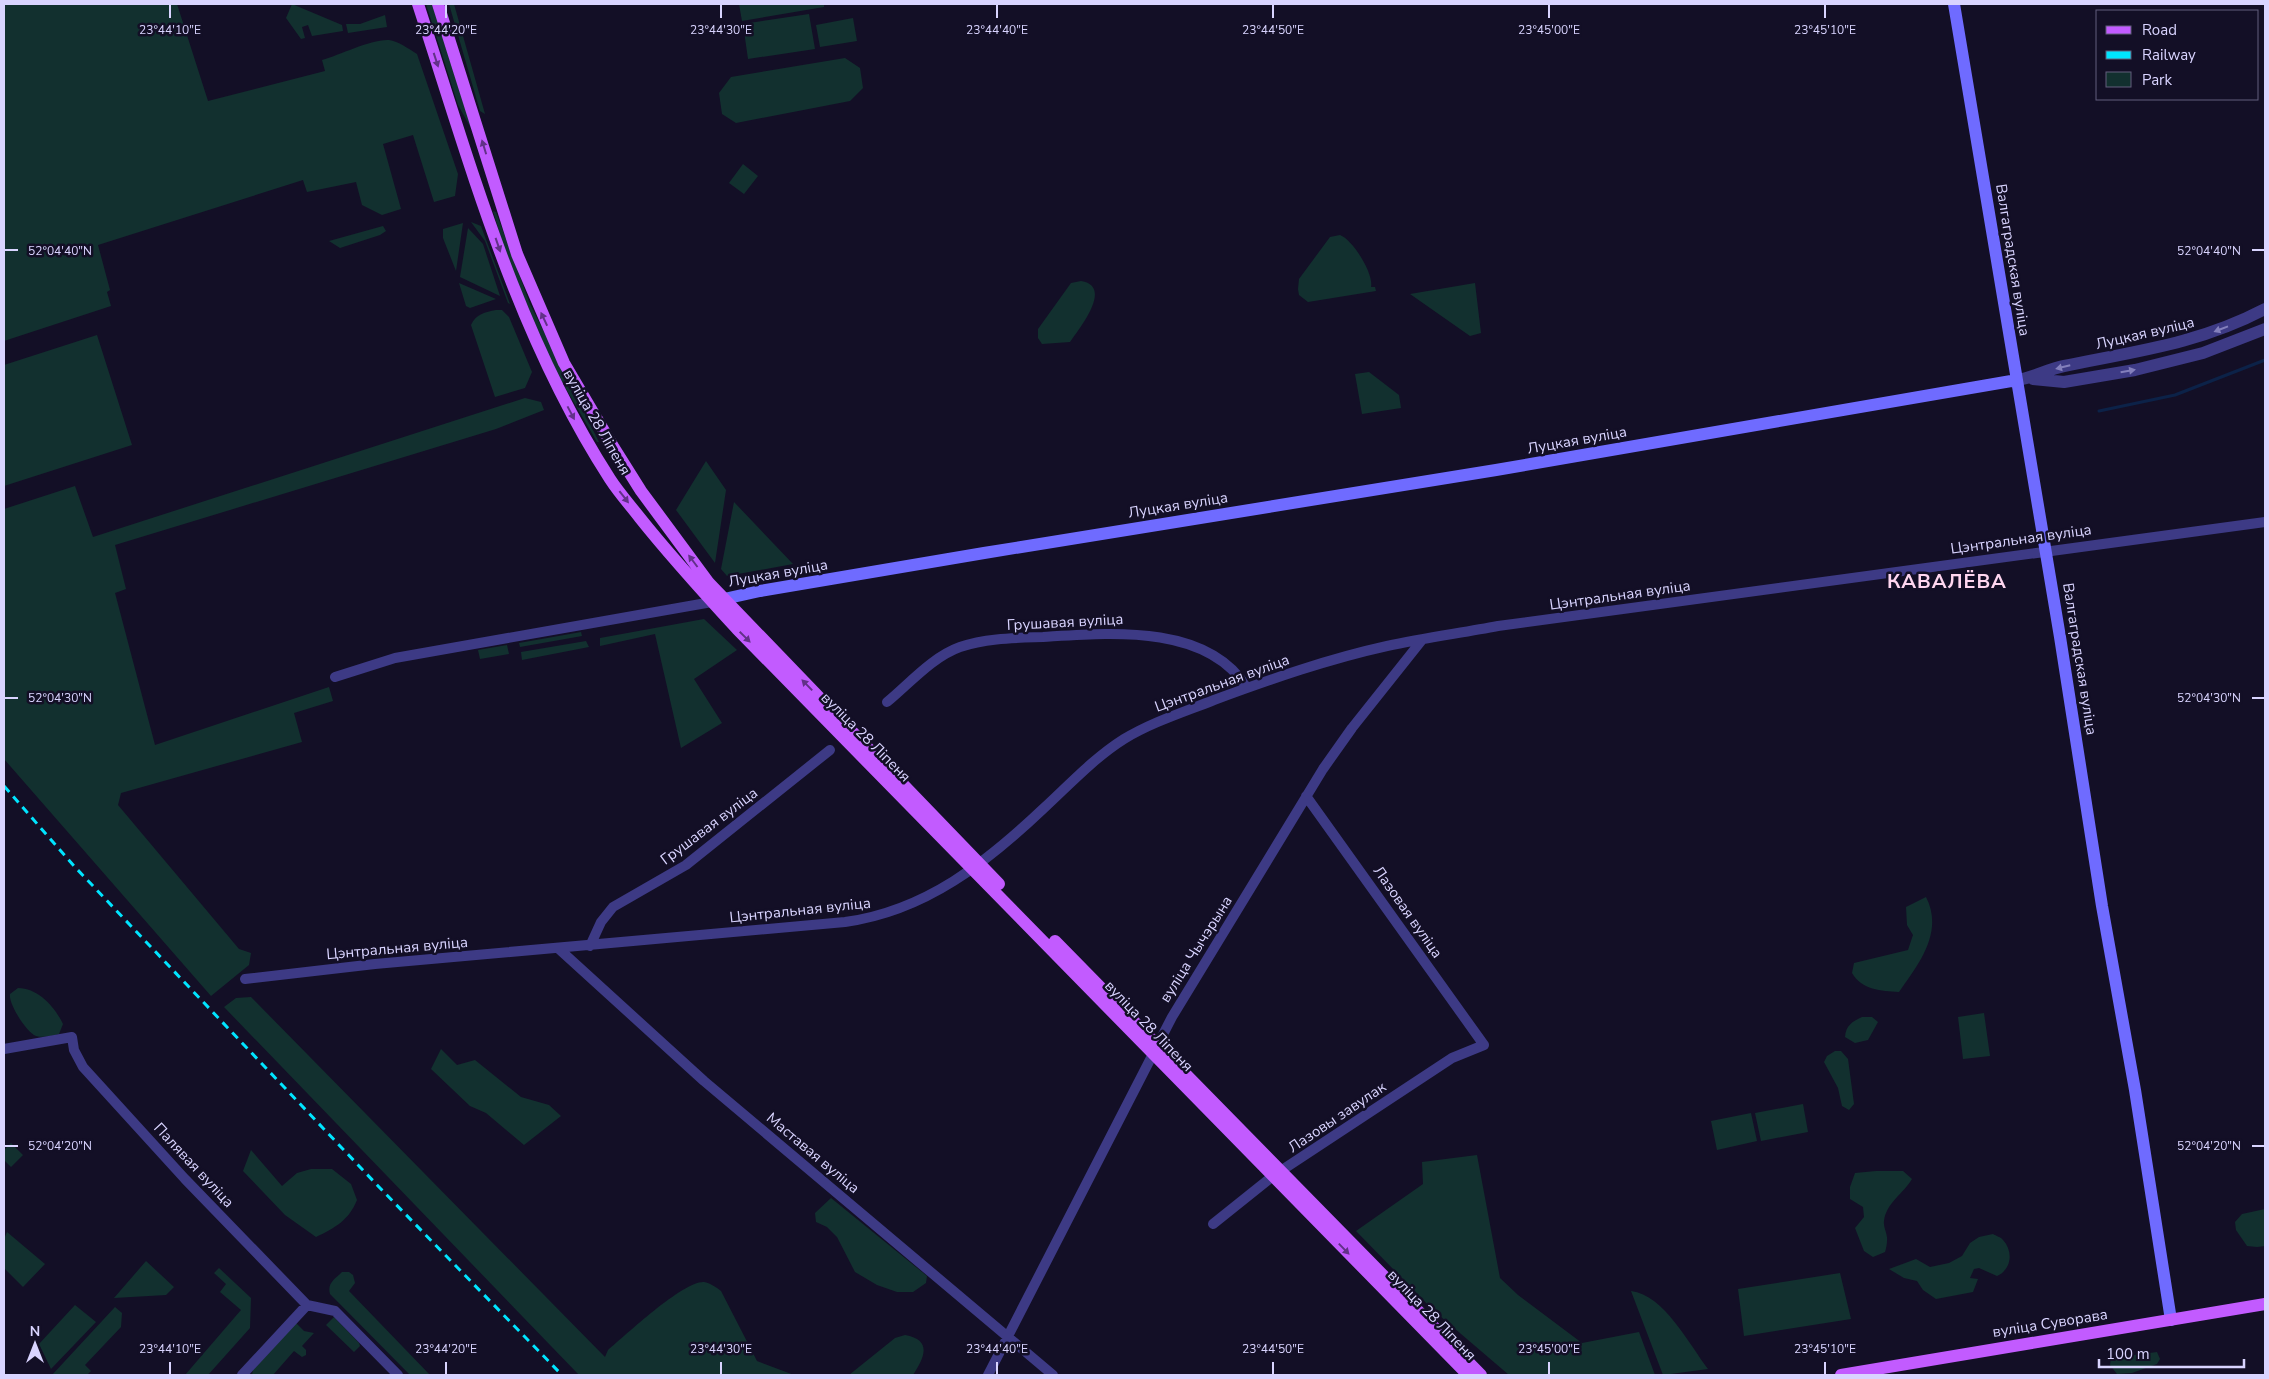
<svg xmlns="http://www.w3.org/2000/svg" width="2269" height="1379" viewBox="0 0 2269 1379" font-family="'Nunito Sans',sans-serif">
<style>
.green{fill:#12302f}
.lines{fill:none;stroke-linecap:round;stroke-linejoin:round}
.stream{stroke:#0c2248;stroke-width:3}
.minor{stroke:#3d3a85;stroke-width:10}
.tertiary{stroke:#3d3a85;stroke-width:12}
.secondary{stroke:#6f6bff;stroke-width:12}
.primary{stroke:#c25bff;stroke-width:12}
.rail{stroke:#00e5ff;stroke-width:3;stroke-dasharray:8 6;stroke-linecap:butt}
.oneway{fill:#623188}
.oneway2{fill:#837fbc}
.ticks{fill:none;stroke:#d9d4ff;stroke-width:2}
.labels{text-anchor:middle;stroke-width:5;stroke-linejoin:round;paint-order:stroke}
.street-label{font-size:15px;fill:#d9d4ff;stroke:#130f26}
.district-label{font-size:20px;font-weight:bold;letter-spacing:1px;fill:#ffd6f0;stroke:#130f26}
.ticks-label{font-size:12px;text-anchor:middle;fill:#d9d4ff;stroke:#130f26;stroke-width:5;stroke-linejoin:round;paint-order:stroke}
</style>
<rect width="100%" height="100%" fill="#130f26"/>
<!-- green -->
<path class="green" d="M4 4H177L208 101 325 71 322 60C340 55 371 39 389 40 398 41 409 49 417 54L458 174 455 196 434 202 413 135 383 144 401 209 382 215 362 205 356 182 307 192 303 180 98 245 110 290 107 292 111 306 4 341Z
M292 4 342 25 343 31 312 36 308 25 302 27 305 38 301 39 286 18Z
M426 4H432L472 130 458 105Z
M449 4H454L485 114 480 111Z
M739 4H824V7L742 21Z
M809 14 815 49 748 59 743 24Z
M385 15 387 27 348 33 346 24H360Z
M853 18 857 41 820 47 816 25Z
M845 58 860 68 863 88 850 101 736 123 722 114 719 93 731 77Z
M743 164 758 176 744 194 729 183Z
M493 211 496 212 530 304 599 442H597L555 370 507 258Z
M471 222 481 226 510 304 508 303 485 241Z
M463 223 456 271 443 238V229Z
M383 226 386 231 380 235 340 248 329 241Z
M468 228 483 244 500 296 460 277Z
M1340 235C1353 240 1374 274 1371 287H1375L1376 291 1308 302 1299 295 1298 289 1299 279 1330 237Z
M1081 281C1114 286 1079 329 1070 342L1042 344 1038 338V329L1071 283Z
M459 283 496 299 470 308 466 306Z
M1475 283 1481 333 1470 336 1410 294Z
M496 310H502L509 317 532 372 525 388 495 397 471 325C476 314 485 312 496 310Z
M97 335 132 445 4 486V365Z
M1369 372 1399 395 1401 408 1362 414 1355 374Z
M525 398 541 402 544 410 496 429 115 545 126 589 115 593 155 745 329 687 333 701 294 713 302 742 121 793 118 805 239 949 251 953 249 965 211 996 4 759V509L75 486 93 537Z
M706 461 726 490 715 563 676 510Z
M734 502 793 564 727 576 721 569Z
M704 619 737 650 694 679 722 723 681 748 655 634 600 646V638Z
M581 632 582 636 520 647 519 643Z
M586 641 589 647 522 660 521 652Z
M507 645 509 654 480 659 478 650Z
M1926 897C1944 932 1919 964 1899 992 1881 991 1862 990 1852 973L1854 963 1908 950 1913 935 1907 925 1906 907Z
M18 988C38 988 55 1007 63 1024L59 1034C52 1036 43 1038 36 1036 26 1032 8 1003 10 994Z
M251 997 605 1357 608 1350C626 1335 683 1281 704 1282 710 1283 716 1287 721 1291L757 1361 794 1375H579L224 1007 236 998Z
M1984 1013 1990 1056 1963 1059 1958 1017Z
M1862 1017H1872L1878 1022 1868 1040 1855 1043 1845 1037C1846 1025 1852 1022 1862 1017Z
M441 1049 457 1065 475 1060 521 1097 549 1105 561 1116 524 1145 486 1113 470 1106 431 1069Z
M1835 1051H1841L1848 1059 1854 1104 1849 1110 1842 1106 1838 1088 1824 1062 1827 1056Z
M1803 1104 1808 1132 1761 1141 1755 1113Z
M1751 1113 1757 1141 1717 1150 1711 1121Z
M11 1143 23 1155 11 1167 4 1160V1150Z
M251 1150 282 1186 297 1173 311 1169H332L351 1184 357 1200C349 1220 335 1228 316 1237L285 1215 243 1171Z
M1477 1155 1500 1278 1518 1295 1582 1343 1639 1332 1655 1375H1509L1433 1310 1356 1231 1423 1184 1422 1162Z
M1876 1171H1903L1912 1179C1904 1193 1886 1203 1884 1221 1883 1227 1888 1234 1887 1241 1887 1244 1886 1249 1885 1252L1873 1257 1864 1251 1855 1228 1864 1217 1863 1207 1850 1199V1187L1855 1173Z
M831 1198 927 1276 926 1283 913 1292H897L877 1285 855 1272 837 1237 827 1227 816 1222 815 1213Z
M2265 1209V1246L2257 1247 2247 1246 2236 1230 2235 1222 2242 1214Z
M7 1232 45 1264 23 1287 4 1268V1239Z
M1993 1234C1996 1236 2001 1237 2003 1240 2014 1252 2011 1270 1997 1276L1979 1268 1974 1269 1970 1278 1978 1279 1973 1292 1936 1299 1923 1290 1917 1281 1904 1278 1889 1269 1916 1259 1930 1267 1949 1263 1962 1256 1970 1243 1979 1237Z
M146 1261 174 1287 166 1295 114 1298Z
M219 1268 251 1298 250 1328 208 1375H185L241 1310 220 1292 226 1284 214 1273Z
M342 1272H349L353 1275 355 1283 349 1291 430 1375H410L330 1294C327 1283 335 1279 342 1272Z
M1840 1273 1851 1319 1744 1336 1738 1289Z
M1631 1291C1664 1295 1689 1344 1708 1369L1663 1375Z
M75 1305 96 1322 51 1369 39 1344Z
M115 1307 122 1313 121 1327 85 1365 91 1371 87 1375H52Z
M334 1317 359 1343 360 1346 354 1352 326 1325Z
M296 1323 304 1331 314 1333 302 1346 306 1350V1355L302 1357 294 1351 273 1375H252L253 1370Z
M905 1335C933 1340 924 1358 913 1375H849L895 1338Z
M2157 1352 2160 1359 2157 1364 2132 1373 2117 1374 2110 1365 2111 1358Z"/>
<g class="lines">
<!-- stream -->
<path class="stream" d="M2099 411 2175 395 2265 360"/>
<!-- minor -->
<path class="minor" d="M335 677 395 658 712 602
M887 702C909 684 932 657 960 647 986 638 1015 638 1043 637 1108 633 1207 623 1247 688
M590 946 601 922 613 907 686 865 830 750
M559 949 704 1081 1053 1375
M245 979 375 964 845 922C926 911 987 862 1044 808 1070 784 1094 758 1124 739 1152 722 1184 712 1214 700 1271 679 1328 659 1387 646 1424 638 1461 633 1498 626L2265 522
M4 1049 72 1037 74 1050 83 1067 185 1179 307 1305
M1213 1224 1273 1176 1452 1058 1484 1045 1306 796
M307 1305 335 1311 398 1375
M242 1375 307 1305
M988 1375 1172 1017 1323 769 1352 728 1422 640"/>
<!-- tertiary -->
<path class="tertiary" d="M2033 379 2064 382 2135 370 2203 353 2265 329
M2017 380C2033 378 2048 369 2064 366 2137 351 2198 344 2265 309"/>
<!-- secondary -->
<path class="secondary" d="M1954 4 2060 637 2102 906 2135 1090 2171 1320
M715 601 760 591 984 553 1496 470 2017 380"/>
<!-- primary -->
<path class="primary" d="M418 4C471 166 516 334 610 479 619 493 630 505 640 518 671 557 704 593 737 629L1468 1375
M438 4 517 254 564 363 614 448 641 491 709 583 999 884
M1055 941 1481 1375
M1841 1375 2265 1304"/>
<!-- rail -->
<path class="rail" d="M4 786 74 866 379 1187 562 1375"/>
</g>
<!-- one-way arrows -->
<defs><path id="oneway-solid" d="M-6-.8H1V-3.2L6.5 0L1 3.2V.8H-6Z" transform="scale(1.25)"/></defs>
<g class="oneway">
<use href="#oneway-solid" transform="translate(436 60) rotate(72)"/>
<use href="#oneway-solid" transform="translate(484 147) rotate(-107)"/>
<use href="#oneway-solid" transform="translate(498 245) rotate(71)"/>
<use href="#oneway-solid" transform="translate(544 319) rotate(-115)"/>
<use href="#oneway-solid" transform="translate(571 413) rotate(62)"/>
<use href="#oneway-solid" transform="translate(624 497) rotate(52)"/>
<use href="#oneway-solid" transform="translate(693 561) rotate(-127)"/>
<use href="#oneway-solid" transform="translate(745 637) rotate(45)"/>
<use href="#oneway-solid" transform="translate(807 685) rotate(-134)"/>
<use href="#oneway-solid" transform="translate(1344 1249) rotate(46)"/>
</g>
<g class="oneway2">
<use href="#oneway-solid" transform="translate(2221 329) rotate(159)"/>
<use href="#oneway-solid" transform="translate(2063 367) rotate(166)"/>
<use href="#oneway-solid" transform="translate(2128 371) rotate(-10)"/>
</g>
<!-- ticks -->
<path class="ticks" d="M170 5V18M446 5V18M721 5V18M997 5V18M1273 5V18M1549 5V18M1825 5V18M5 250H18M2252 250H2264M5 698H18M2252 698H2264M5 1146H18M2252 1146H2264M170 1362V1374M446 1362V1374M721 1362V1374M997 1362V1374M1273 1362V1374M1549 1362V1374M1825 1362V1374"/>
<g class="labels">
<!-- street labels -->
<g class="street-label">
<text transform="translate(2013 260) rotate(81)" y="5">Валгаградская вуліца</text>
<text transform="translate(2145 333) rotate(-13)" y="5">Луцкая вуліца</text>
<text transform="translate(597 422) rotate(60)" y="5">вуліца 28 Ліпеня</text>
<text transform="translate(1577 440) rotate(-10)" y="5">Луцкая вуліца</text>
<text transform="translate(1178 505) rotate(-9)" y="5">Луцкая вуліца</text>
<text transform="translate(2021 539) rotate(-8)" y="5">Цэнтральная вуліца</text>
<text transform="translate(778 573) rotate(-10)" y="5">Луцкая вуліца</text>
<text transform="translate(1620 595) rotate(-8)" y="5">Цэнтральная вуліца</text>
<text transform="translate(1065 622) rotate(-3)" y="5">Грушавая вуліца</text>
<text transform="translate(2080 659) rotate(81)" y="5">Валгаградская вуліца</text>
<text transform="translate(1222 683) rotate(-20)" y="5">Цэнтральная вуліца</text>
<text transform="translate(866 737) rotate(45)" y="5">вуліца 28 Ліпеня</text>
<text transform="translate(709 826) rotate(-37)" y="5">Грушавая вуліца</text>
<text transform="translate(800 910) rotate(-6)" y="5">Цэнтральная вуліца</text>
<text transform="translate(1408 912) rotate(55)" y="5">Лазовая вуліца</text>
<text transform="translate(397 948) rotate(-5)" y="5">Цэнтральная вуліца</text>
<text transform="translate(1196 949) rotate(-58)" y="5">вуліца Чычэрына</text>
<text transform="translate(1149 1026) rotate(46)" y="5">вуліца 28 Ліпеня</text>
<text transform="translate(1337 1117) rotate(-34)" y="5">Лазовы завулак</text>
<text transform="translate(813 1153) rotate(40)" y="5">Маставая вуліца</text>
<text transform="translate(194 1165) rotate(47)" y="5">Палявая вуліца</text>
<text transform="translate(1432 1315) rotate(46)" y="5">вуліца 28 Ліпеня</text>
<text transform="translate(2050 1323) rotate(-9)" y="5">вуліца Суворава</text>
</g>
<!-- district labels -->
<g class="district-label">
<text x="1947" y="588">КАВАЛЁВА</text>
</g>
</g>
<g class="ticks-label">
<text x="170" y="34">23°44'10"E</text>
<text x="446" y="34">23°44'20"E</text>
<text x="721" y="34">23°44'30"E</text>
<text x="997" y="34">23°44'40"E</text>
<text x="1273" y="34">23°44'50"E</text>
<text x="1549" y="34">23°45'00"E</text>
<text x="1825" y="34">23°45'10"E</text>
<text x="60" y="255">52°04'40"N</text>
<text x="2209" y="255">52°04'40"N</text>
<text x="60" y="702">52°04'30"N</text>
<text x="2209" y="702">52°04'30"N</text>
<text x="60" y="1150">52°04'20"N</text>
<text x="2209" y="1150">52°04'20"N</text>
<text x="170" y="1353">23°44'10"E</text>
<text x="446" y="1353">23°44'20"E</text>
<text x="721" y="1353">23°44'30"E</text>
<text x="997" y="1353">23°44'40"E</text>
<text x="1273" y="1353">23°44'50"E</text>
<text x="1549" y="1353">23°45'00"E</text>
<text x="1825" y="1353">23°45'10"E</text>
</g>
<!-- border -->
<rect width="2269" height="1379" fill="none" stroke="#d9d4ff" stroke-width="10"/>
<!-- legend -->
<rect x="2096" y="10" width="162" height="90" fill="#130f26" stroke="#625e7d"/>
<rect x="2106" y="26" width="25" height="8" fill="#c25bff" stroke="#625e7d"/>
<text x="2142" y="35" font-size="15" fill="#d9d4ff">Road</text>
<rect x="2106" y="51" width="25" height="8" fill="#00e5ff" stroke="#625e7d"/>
<text x="2142" y="60" font-size="15" fill="#d9d4ff">Railway</text>
<rect x="2106" y="72" width="25" height="15" fill="#12302f" stroke="#625e7d"/>
<text x="2142" y="85" font-size="15" fill="#d9d4ff">Park</text>
<!-- north arrow -->
<g transform="translate(35 1344)" stroke="#130f26" stroke-width="4" paint-order="stroke">
<path d="M0-4L9 19L0 12L-9 19Z" fill="#d9d4ff"/>
<text y="-8" font-size="14" font-weight="bold" text-anchor="middle" fill="#d9d4ff">N</text>
</g>
<!-- scale -->
<path d="M2099 1359v8h145v-8" fill="none" stroke="#d9d4ff" stroke-width="2.5"/>
<text x="2106" y="1359" font-size="15" fill="#d9d4ff" stroke="#130f26" stroke-width="4" paint-order="stroke">100 m</text>
</svg>
